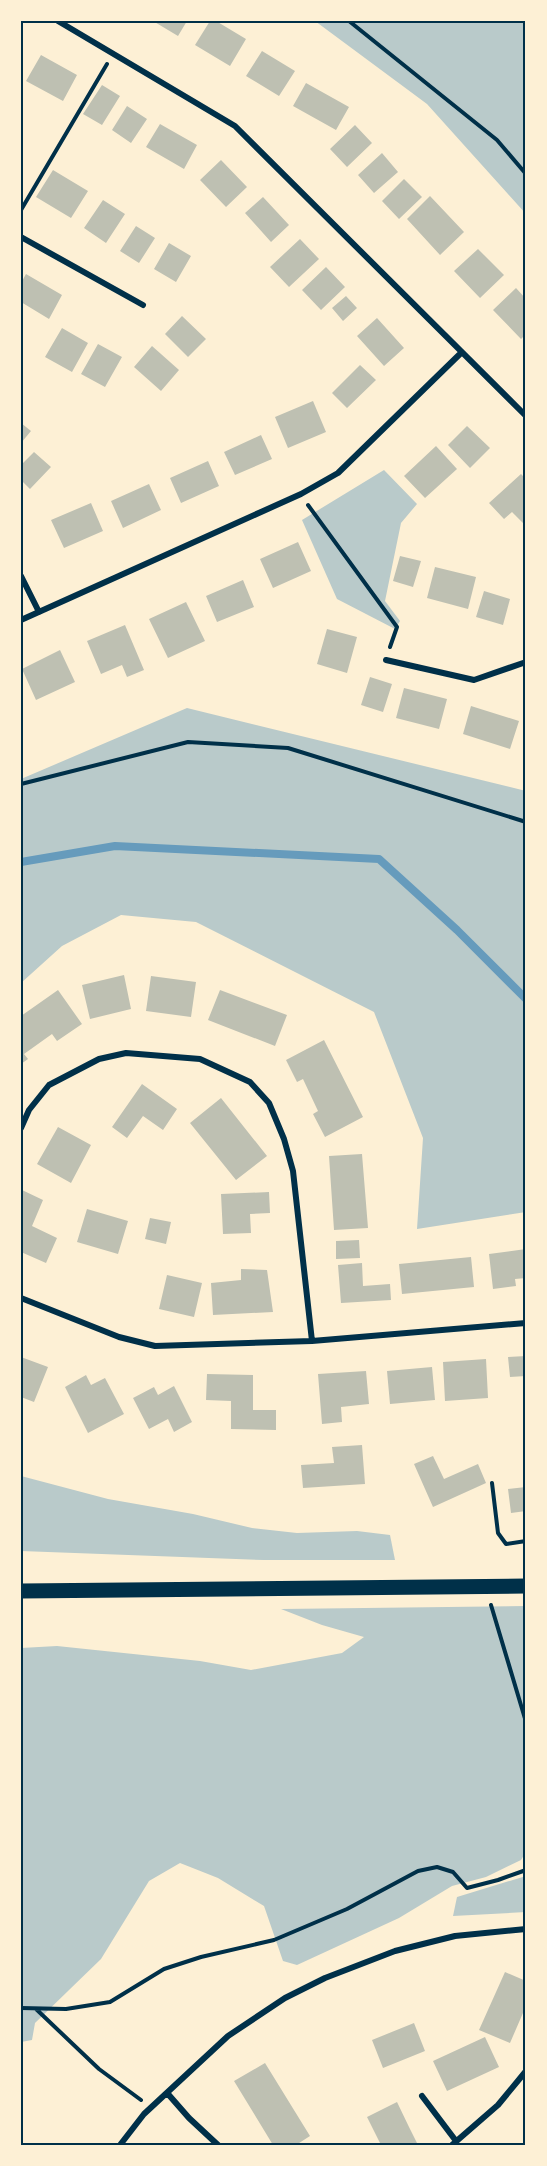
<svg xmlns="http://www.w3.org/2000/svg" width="547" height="2166" viewBox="0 0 547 2166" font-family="'DM Sans',sans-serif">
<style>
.green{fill:#b9caca}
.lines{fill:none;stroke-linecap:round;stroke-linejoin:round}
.stream{stroke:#669bbc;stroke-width:8}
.building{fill:#bec0b2}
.path{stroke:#003049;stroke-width:4}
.minor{stroke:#003049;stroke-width:6}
.primary{stroke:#003049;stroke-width:15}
.neatline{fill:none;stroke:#003049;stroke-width:2}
</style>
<rect width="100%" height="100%" fill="#fdf0d5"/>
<!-- green -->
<path class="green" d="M315 21H526V214L427 104Z
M384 470 417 504 401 523 385 601 400 621 395 629 337 599 302 520Z
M187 708 526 791V1212L417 1229 423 1138 374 1012 196 922 121 915 62 946 21 983V779Z
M21 1476 108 1499 193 1514 252 1528 297 1533 357 1531 390 1535 395 1560H264L21 1551Z
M526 1606V1852L521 1860 486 1877 452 1886 399 1918 297 1965 283 1961 264 1906 218 1878 180 1863 149 1881 101 1959 35 2023 32 2040 21 2042V1648L57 1646 200 1661 251 1670 342 1653 364 1637 322 1625 281 1609Z
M526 1876V1912L453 1916 457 1897Z"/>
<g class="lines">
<!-- stream -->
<path class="stream" d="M21 862 115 846 379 859 457 930 526 999"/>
</g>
<!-- building -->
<path class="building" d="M153 21H187L178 36Z
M210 21H216L246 39 230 66 195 45Z
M262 51 295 71 279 96 246 76Z
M41 55 77 75 63 101 26 81Z
M306 83 349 107 336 130 293 106Z
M102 85 120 96 102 125 83 114Z
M127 106 147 119 131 143 112 130Z
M160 124 197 145 184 169 146 147Z
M355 125 372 143 347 167 330 149Z
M382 153 398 172 374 193 358 175Z
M221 160 247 187 226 207 200 180Z
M53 170 88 191 71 218 36 197Z
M404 179 422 197 399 219 382 201Z
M430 196 464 232 440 255 407 219Z
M263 197 289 225 271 242 245 213Z
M103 200 125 214 106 243 84 228Z
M136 226 155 238 139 263 120 251Z
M300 239 319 259 289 287 270 267Z
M169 243 191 256 176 282 154 269Z
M478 249 504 275 480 298 454 271Z
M326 267 345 287 321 310 302 290Z
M26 274 62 295 49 319 21 302V283Z
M516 288 526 299V334L521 339 493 310Z
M346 296 357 308 343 321 332 308Z
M182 316 206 339 188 357 165 334Z
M377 318 404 348 384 366 357 336Z
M62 328 88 343 72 372 45 357Z
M98 344 122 357 105 387 81 374Z
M152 346 179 370 161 391 134 367Z
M360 365 376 380 347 408 332 393Z
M313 401 326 432 288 448 275 417Z
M21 423 31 431 21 443Z
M467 426 490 448 470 468 448 445Z
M261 435 272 459 235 475 224 452Z
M436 446 457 469 425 498 404 476Z
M34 452 51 467 30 489 21 480V465Z
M208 461 219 486 181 503 170 478Z
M521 474 526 479V526L512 512 504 519 489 503Z
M149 484 161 510 123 528 111 501Z
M91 503 103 531 64 548 51 520Z
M298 542 311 571 273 588 260 559Z
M400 556 421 561 413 587 393 581Z
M435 567 476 577 468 609 427 598Z
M243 580 254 607 217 622 206 596Z
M484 591 510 599 503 625 476 617Z
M186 602 205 641 168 658 149 619Z
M125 625 144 670 127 677 122 665 101 674 87 641Z
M327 629 357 637 347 673 317 664Z
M60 650 75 682 36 700 22 669Z
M370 677 392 684 383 712 361 705Z
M404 688 447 699 439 729 396 718Z
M471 706 519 721 510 749 463 734Z
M124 975 131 1009 90 1019 82 985Z
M151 976 196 982 191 1017 146 1011Z
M58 990 82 1024 57 1041 52 1034 24 1054 28 1059 21 1064V1016Z
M220 990 287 1015 275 1046 208 1020Z
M324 1040 363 1117 325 1137 313 1114 318 1111 303 1079 297 1082 286 1060Z
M142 1084 177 1109 163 1130 143 1116 127 1138 112 1127Z
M221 1098 267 1156 236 1180 190 1123Z
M58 1127 91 1145 71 1183 37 1164Z
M362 1154 368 1228 334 1230 329 1156Z
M22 1190 43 1200 32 1226 57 1238 46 1263 21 1252Z
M269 1192 270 1213 250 1214 251 1233 223 1234 221 1194Z
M87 1209 128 1221 118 1254 77 1242Z
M150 1218 171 1222 166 1244 145 1239Z
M359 1240 360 1258 336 1259V1241Z
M526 1249V1278L515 1279 516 1286 493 1289 489 1254Z
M471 1257 474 1287 402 1294 399 1264Z
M362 1263 363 1286 390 1284 391 1300 341 1303 338 1265Z
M241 1269 267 1270 273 1312 213 1315 211 1283 241 1280Z
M167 1275 202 1283 194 1317 159 1309Z
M526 1356V1376L510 1377 508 1357Z
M21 1357 48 1367 34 1402 21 1397Z
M486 1359 488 1398 445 1401 443 1362Z
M432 1367 435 1400 390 1404 387 1371Z
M366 1371 369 1404 341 1407 342 1422 322 1424 318 1374Z
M207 1374 253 1375V1410H276V1430L231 1429V1401L206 1400Z
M86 1375 91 1385 105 1378 124 1414 88 1433 65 1387Z
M174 1386 192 1422 174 1432 168 1419 149 1429 133 1398 154 1387 158 1395Z
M362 1445 365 1484 303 1488 301 1465 334 1463 332 1447Z
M433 1456 444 1479 478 1464 486 1483 433 1507 414 1464Z
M526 1487V1511L511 1513 508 1489Z
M505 1972 526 1981V2006L510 2043 479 2030Z
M414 2023 425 2051 383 2068 372 2040Z
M485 2037 499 2067 447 2091 433 2061Z
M265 2063 310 2136 296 2145H273L234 2081Z
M397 2102 409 2127 418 2145H381L367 2117Z"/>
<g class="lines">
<!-- path -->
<path class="path" d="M349 21 497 140 526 174
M21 210 107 64
M308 505 397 627 390 647
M21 784 188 742 288 748 526 822
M492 1483 498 1533 506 1544 526 1541
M491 1605 526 1722
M21 2008 66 2009 110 2002 164 1969 201 1957 274 1940 347 1909 418 1871 437 1867 453 1872 467 1888 498 1880 526 1870
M36 2009 99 2069 141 2100"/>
<!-- minor -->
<path class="minor" d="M58 21 235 126 526 416
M21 237 143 305
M21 576 39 612
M21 620 301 494 338 473 462 352
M386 660 474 680 526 662
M21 1128 29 1110 49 1085 99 1059 126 1053 200 1059 250 1082 269 1103 284 1139 293 1171 312 1341
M21 1298 119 1337 155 1346 312 1341 526 1323
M168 2094 189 2118 218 2145
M422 2096 456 2141
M120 2145 144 2114 228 2036 285 1998 325 1978 395 1951 455 1936 526 1929
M452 2145 498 2105 526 2071"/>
<!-- primary -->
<path class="primary" d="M21 1591 526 1586"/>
</g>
<!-- border -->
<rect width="547" height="2166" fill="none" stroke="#fdf0d5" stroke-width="45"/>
<rect x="22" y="22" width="502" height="2122" class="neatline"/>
</svg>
